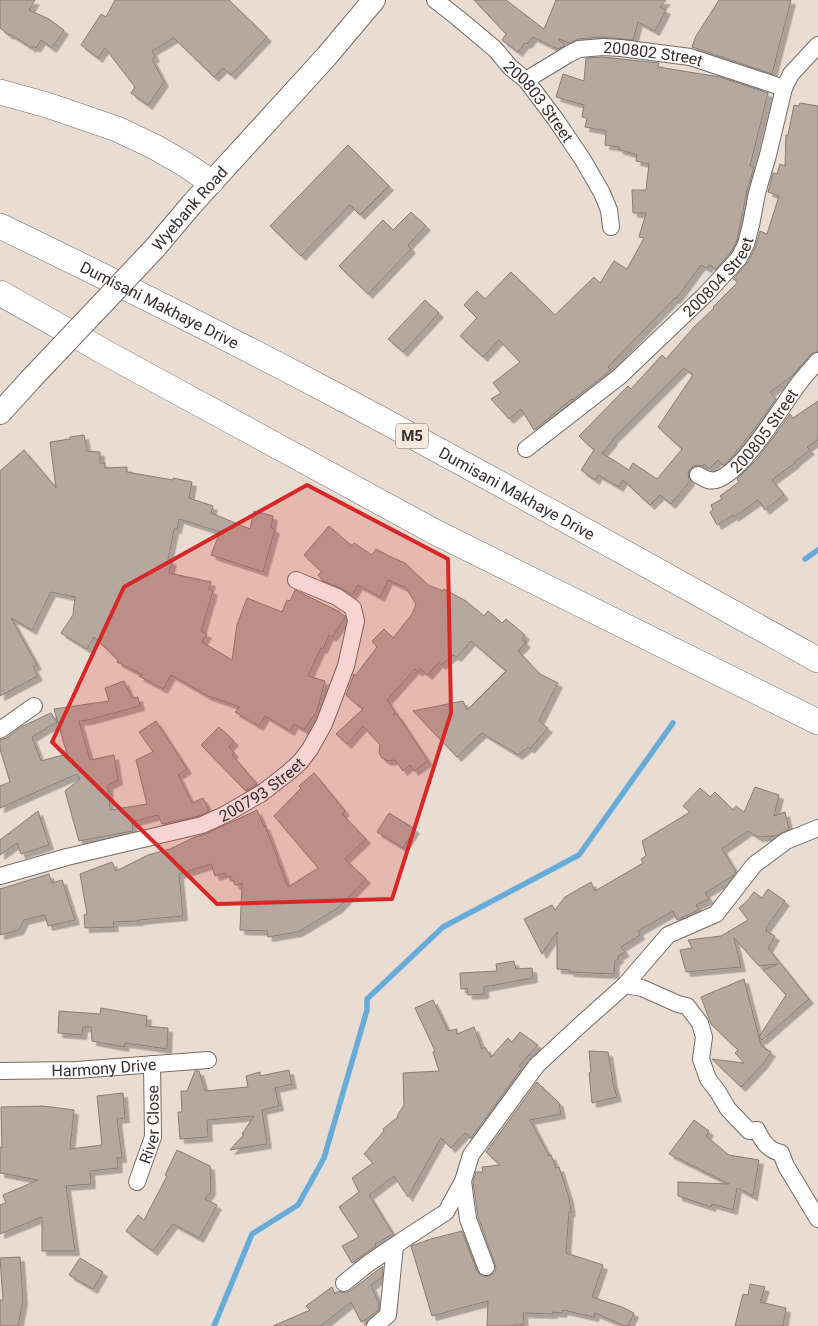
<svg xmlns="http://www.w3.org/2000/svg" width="818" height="1326" viewBox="0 0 818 1326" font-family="Roboto,sans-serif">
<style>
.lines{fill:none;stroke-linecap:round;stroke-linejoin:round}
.stream{stroke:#67abd8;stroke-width:5.5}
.building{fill:#b4a89f;stroke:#887d75;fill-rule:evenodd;filter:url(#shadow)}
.street-casing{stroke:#766b63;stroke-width:18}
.secondary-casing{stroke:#766b63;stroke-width:24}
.primary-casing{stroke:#766b63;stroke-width:26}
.street{stroke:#fff;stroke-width:16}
.secondary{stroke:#fff;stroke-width:22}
.primary{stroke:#fff;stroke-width:25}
.secondary-bridge-casing{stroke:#766b63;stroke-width:24;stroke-linecap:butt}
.secondary-bridge{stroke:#fff;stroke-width:22}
.marked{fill:#d62828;fill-opacity:0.2;stroke:#d62828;stroke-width:4;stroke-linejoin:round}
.labels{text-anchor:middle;stroke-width:5;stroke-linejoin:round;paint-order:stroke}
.shield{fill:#f6e9e0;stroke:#6f6863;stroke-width:1}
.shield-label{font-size:15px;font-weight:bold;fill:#35302d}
.street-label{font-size:16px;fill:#35302d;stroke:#f6e9e0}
</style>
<defs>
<filter id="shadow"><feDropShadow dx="4.5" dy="4.5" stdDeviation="0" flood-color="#0004"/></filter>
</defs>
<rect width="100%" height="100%" fill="#e9dcd3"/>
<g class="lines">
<!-- stream -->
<path class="stream" d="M805 559 818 550
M214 1326 252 1234 298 1205 324 1158 367 1010V999L443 927 579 855 673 723"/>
</g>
<!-- building -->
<path class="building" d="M0 0H35L29 10 49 19 64 30 52 48 41 40 36 48 33 46 32 48 10 34 9 35 0 28Z
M115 0H229L267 37 231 75 223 68 214 77 174 38 152 51 155 57 152 59 164 82 148 105 131 93 135 87 105 48 98 58 81 45 101 14 106 17Z
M474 0H506L544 29 556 0H666L660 7 666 10 655 31 638 22 633 40 602 37 578 39 569 43 559 39V40L565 45 558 49 533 37 527 44 525 43 518 52 502 40 506 34Z
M719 0H791L772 74 692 47 696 36Z
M603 57 659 63 658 67 720 77 768 93 750 166 754 167 747 191 737 240 731 252 716 269 709 265 707 268 701 265 676 299 675 298 608 367 611 370 573 400 572 399 534 430 521 409 509 419 491 399 501 393 493 383 520 362 499 340 483 357 460 336 477 318 464 305 477 291 485 299 511 272 555 315 594 277 600 283 614 261 627 269 644 238 639 237 646 213H633L632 190H646L649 164 636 161 637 155 618 149 619 147 605 145 606 131 585 127 587 118 582 117 584 105 556 97 563 74 584 81 586 58Z
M800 103 818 106V351L811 354 792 376 770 392 776 399 753 431 731 458 723 465 718 460 709 469 704 464 702 466 698 465 693 466 689 470 688 475 690 481 671 504 660 495 650 505 623 480 619 487 598 475 595 480 581 470 594 450 579 436 628 386 631 389 662 355 666 359 694 327 714 308 713 307 738 282 733 279 748 262 755 248 760 231 767 234 779 196 768 192 773 173 777 174 780 164 785 166 786 135H788L794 105 799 106ZM684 368 693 375 658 427 682 449 657 479 633 463 629 470 602 453 613 441 612 440Z
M348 145 389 186 360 215 350 205 301 256 270 226Z
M411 212 426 226 408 245 411 249 368 294 339 266 383 220 393 230Z
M425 300 439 313 403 352 388 339Z
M818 401V440L807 447 810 450 795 462V463L772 480 784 495 765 510 758 500 734 517 733 515 717 525 710 512 713 510 711 505 722 499 720 496 739 482 737 479 758 458 790 414 793 418Z
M84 435 87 451 100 452V463H105V468L127 467V472L173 480V478L192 482 189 498 213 506 211 513 250 529 254 511 273 516 271 528 275 529 263 572 211 555 220 532 179 519 177 529H174L168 560 172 561 169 573 211 582 209 589 213 591 201 631 207 634 202 642 232 660 237 625 247 598 282 612 287 600 290 601 295 590 340 612V613L345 616V618L332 637 329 635 323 649 321 648 308 676 325 681 317 711 304 730 294 724 290 731 265 716 259 726 235 712 240 707 208 696 171 675 163 689 139 676 143 675 117 662 118 660 94 637 87 649 61 633 73 615 75 597 51 592 32 630 11 618 37 665 33 667 38 676 0 696V471L24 450 56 488 50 442 70 439V437Z
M329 526 352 546 354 543 372 555 376 549 389 556 405 563 428 585 443 591 444 589 466 601 484 616 488 611 501 622 502 623 506 619 525 635 522 640 526 643 518 651 540 674 558 683 539 721 548 728 530 749 528 747 518 755 482 733 457 757 413 711 463 701 467 710 506 671 471 641 457 657 453 655 441 665 439 662 428 675 420 669 418 672 415 669 387 700 395 712 393 715 397 714 428 761 414 771 410 765 403 771 395 760 387 761 382 758 379 753 380 745 363 726 347 744 336 734 363 709 346 695 354 674 355 676 377 647 372 641 384 629 393 638 412 614 416 604 406 588 388 580 380 597 358 585 352 595 341 588 323 581 318 575 322 572 304 555Z
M124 681 132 698 138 697 140 706 88 720 79 721 90 760 114 755 118 780 108 785 110 810 147 804 136 760 153 752 139 732 156 721 187 769 178 775 192 803 203 798 209 811 199 816 162 824 158 815 132 822 133 831 79 841 65 791 80 779 77 774 0 808V786L10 782 0 749V740L6 738 21 727 51 713 57 722 32 737 41 761 67 754 54 709 109 701 105 688Z
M219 727 234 741 229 747 234 753 232 755 257 784 246 791 201 745Z
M314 773 345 811 342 814 366 839 345 859 366 879 338 908 298 932 268 937 267 931 240 930 242 883 235 885 233 880H231L230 876 226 877 225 873 215 876 211 864 179 874 183 916 139 920V921L113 922 114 927 85 928 84 915 87 914 80 874 112 862 116 871 148 855 170 849 195 837 206 834 257 810 264 827 265 825 288 887 318 868 274 816 301 788 299 786Z
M755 787 779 795 774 816 785 812 789 829 776 836 758 837 748 831 722 849 736 872 733 876 705 893 709 899 696 905 699 910 677 920 673 911 638 931 640 935 621 947 625 952 618 956 619 958 615 961 614 974 569 972 570 970 557 969V932L542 954 524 919 552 905 555 910 565 897 591 882 595 891 643 863 641 859 646 856 642 841 690 812 683 806 700 788 710 797 715 792 733 810 736 806 744 812Z
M38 811 49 845 21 854 17 843 0 855V840Z
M389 813 415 829 403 848 377 832Z
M49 874 52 883 62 880 75 920 48 926 45 915 24 920 19 930 0 935V889Z
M768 889 785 901 766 928 767 929 766 931 775 936 768 948 809 999 762 1040 759 1037 786 995 763 970 778 964 759 966 734 938 741 967 686 972 680 950 692 948 688 940 721 936 748 920 739 908 748 900 754 892 762 898Z
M514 961 516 969 532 968 533 978 484 987V994L468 995 467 988 461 989 460 973 497 971 496 964Z
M744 979 761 1045 771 1052 763 1064 741 1087 712 1059 744 1063 735 1053 738 1050 711 1024 701 997Z
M433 1000 448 1031 457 1029V1034L474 1027 482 1049 485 1047 491 1057 508 1038 512 1042 520 1032 538 1045 519 1066 522 1068 471 1138 465 1133 451 1148 441 1138 408 1197 394 1176 369 1195 393 1234 375 1244 376 1246 352 1263 342 1246 359 1237 339 1207 359 1192 352 1178 373 1163 364 1154 384 1131 383 1129 398 1117 397 1116 404 1105 403 1073 439 1071 433 1052 435 1051 415 1008Z
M101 1008 147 1016 146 1026 168 1028 167 1049 125 1043 124 1047 92 1041 91 1027H83L82 1035 58 1033 59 1011 100 1014Z
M589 1051 608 1052 613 1083 617 1097 592 1103 589 1073 591 1072Z
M289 1070 292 1084 275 1088 279 1106 262 1110 267 1144 230 1150 244 1134H242L254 1116 207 1120 208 1137 180 1139 178 1112H182L181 1091H187L195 1071H199L205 1091 248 1087 246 1076 260 1072V1076Z
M537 1082 559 1103 561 1114 530 1120 549 1156 551 1155 556 1168 559 1167 569 1198 571 1212H569L566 1253 603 1265 592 1297 622 1307 634 1313 628 1326H625L595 1313 594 1317 563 1310 562 1313 553 1312V1314L523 1313 524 1324 511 1326H487L488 1301 432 1316 411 1246 431 1239 462 1231 477 1271 479 1274 484 1277 489 1276 494 1273 496 1269 495 1264 478 1217 473 1182 476 1172H483L482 1167 500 1165 486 1152Z
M123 1093 125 1118 117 1119 122 1158H117L118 1168 90 1171 91 1184 66 1186 75 1251H42V1217L0 1234V1205L6 1203 3 1195 38 1180 0 1173V1147L2 1148 1 1107 43 1106 74 1110 70 1149 102 1145 97 1096Z
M694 1120 709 1131 706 1136 729 1155 759 1160 753 1196 737 1188 733 1210 712 1204 711 1207 678 1196V1182L729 1184 669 1154Z
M177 1150 210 1166 211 1191 205 1199 217 1205 199 1238 173 1224 153 1251 126 1231 138 1215 144 1220 167 1176 165 1175Z
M20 1257 23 1300 18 1326H0V1300H3L0 1258Z
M80 1258 103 1272 93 1289 69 1275Z
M383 1266 382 1277 371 1285 379 1304 378 1310 368 1318 361 1322 351 1302 321 1326H273L310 1310 306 1306 332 1287 335 1294 339 1291 345 1293 350 1291Z
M750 1284 765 1287 760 1302 786 1308 783 1326H735L743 1294 748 1295Z"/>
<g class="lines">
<!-- street casing -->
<g class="street-casing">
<g id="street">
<path id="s1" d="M435 0 458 18 495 49 510 67 526 80 556 120 583 160 602 193 609 210 611 227"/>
<path id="s2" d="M526 80 569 54 579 49 603 47 621 48 690 57 784 88"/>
<path id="s3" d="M526 449 619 377 706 294 739 258 746 244 751 225 757 193 768 155 784 88 791 74 818 45"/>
<path id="s4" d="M698 475C704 478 708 482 716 480 743 473 782 405 800 382 805 375 812 368 818 361"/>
<path d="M0 730 34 706"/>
<path id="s5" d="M0 876 67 857 202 825 224 815 262 793 289 772 301 761 310 749 324 724 346 666 356 621 353 608 346 603 337 597 296 580"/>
<path d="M625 985 642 988 678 1004 687 1006 700 1023 704 1037 701 1059 708 1079 718 1092 728 1109 749 1131 757 1130C763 1142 768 1150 781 1153L786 1166 818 1219"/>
<path id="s6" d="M0 1071 77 1070 208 1060"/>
<path id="s7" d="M137 1182 153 1137 152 1064"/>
<path d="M486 1267 468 1219 463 1181 471 1155 537 1065 578 1027 625 985 668 935 716 914 754 865 786 841 818 828"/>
<path d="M344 1283 369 1263 403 1240 446 1212 463 1181"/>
<path d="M375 1326 388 1315 395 1246"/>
</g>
</g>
<!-- secondary casing -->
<g class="secondary-casing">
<g id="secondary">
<path id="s8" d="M154 249 192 204 326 57 374 0"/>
<path d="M0 413 30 380"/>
</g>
</g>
<!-- primary casing -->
<g class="primary-casing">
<g id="primary">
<path d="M0 92 47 105 117 129 155 147 186 165 211 182"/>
<path id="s9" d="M0 226C110 279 220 334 328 391 493 478 655 570 818 660"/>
<path d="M0 293 108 354 435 532 818 722"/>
</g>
</g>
<!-- street -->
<use href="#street" class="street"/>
<!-- secondary -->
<use href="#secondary" class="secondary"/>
<!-- primary -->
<use href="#primary" class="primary"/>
<!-- secondary-bridge casing -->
<g class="secondary-bridge-casing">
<path id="secondary-bridge" d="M30 380 154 249"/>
</g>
<!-- secondary-bridge -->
<use href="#secondary-bridge" class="secondary-bridge"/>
</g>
<!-- marked area -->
<path class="marked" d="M307 485 448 559 451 713 392 899 217 904 52 742 124 587Z"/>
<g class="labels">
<!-- shield labels -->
<rect class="shield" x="396" y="423.5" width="32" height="25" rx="4"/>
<g class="shield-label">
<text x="412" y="441">M5</text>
</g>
<!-- street labels -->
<g class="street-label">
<text dy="6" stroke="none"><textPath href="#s2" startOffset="136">200802 Street</textPath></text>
<text dy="6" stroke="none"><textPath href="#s1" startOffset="146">200803 Street</textPath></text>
<text dy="6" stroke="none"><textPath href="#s8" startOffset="54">Wyebank Road</textPath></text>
<text dy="6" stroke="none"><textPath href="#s3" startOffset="259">200804 Street</textPath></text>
<text dy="6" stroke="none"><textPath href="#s9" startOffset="178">Dumisani Makhaye Drive</textPath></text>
<text dy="6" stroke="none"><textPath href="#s4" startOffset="89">200805 Street</textPath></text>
<text dy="6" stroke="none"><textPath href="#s9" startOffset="582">Dumisani Makhaye Drive</textPath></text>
<text dy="6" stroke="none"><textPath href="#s5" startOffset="278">200793 Street</textPath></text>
<text dy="6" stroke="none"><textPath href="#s6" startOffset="104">Harmony Drive</textPath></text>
<text dy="6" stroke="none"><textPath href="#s7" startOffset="60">River Close</textPath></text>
</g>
</g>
</svg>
